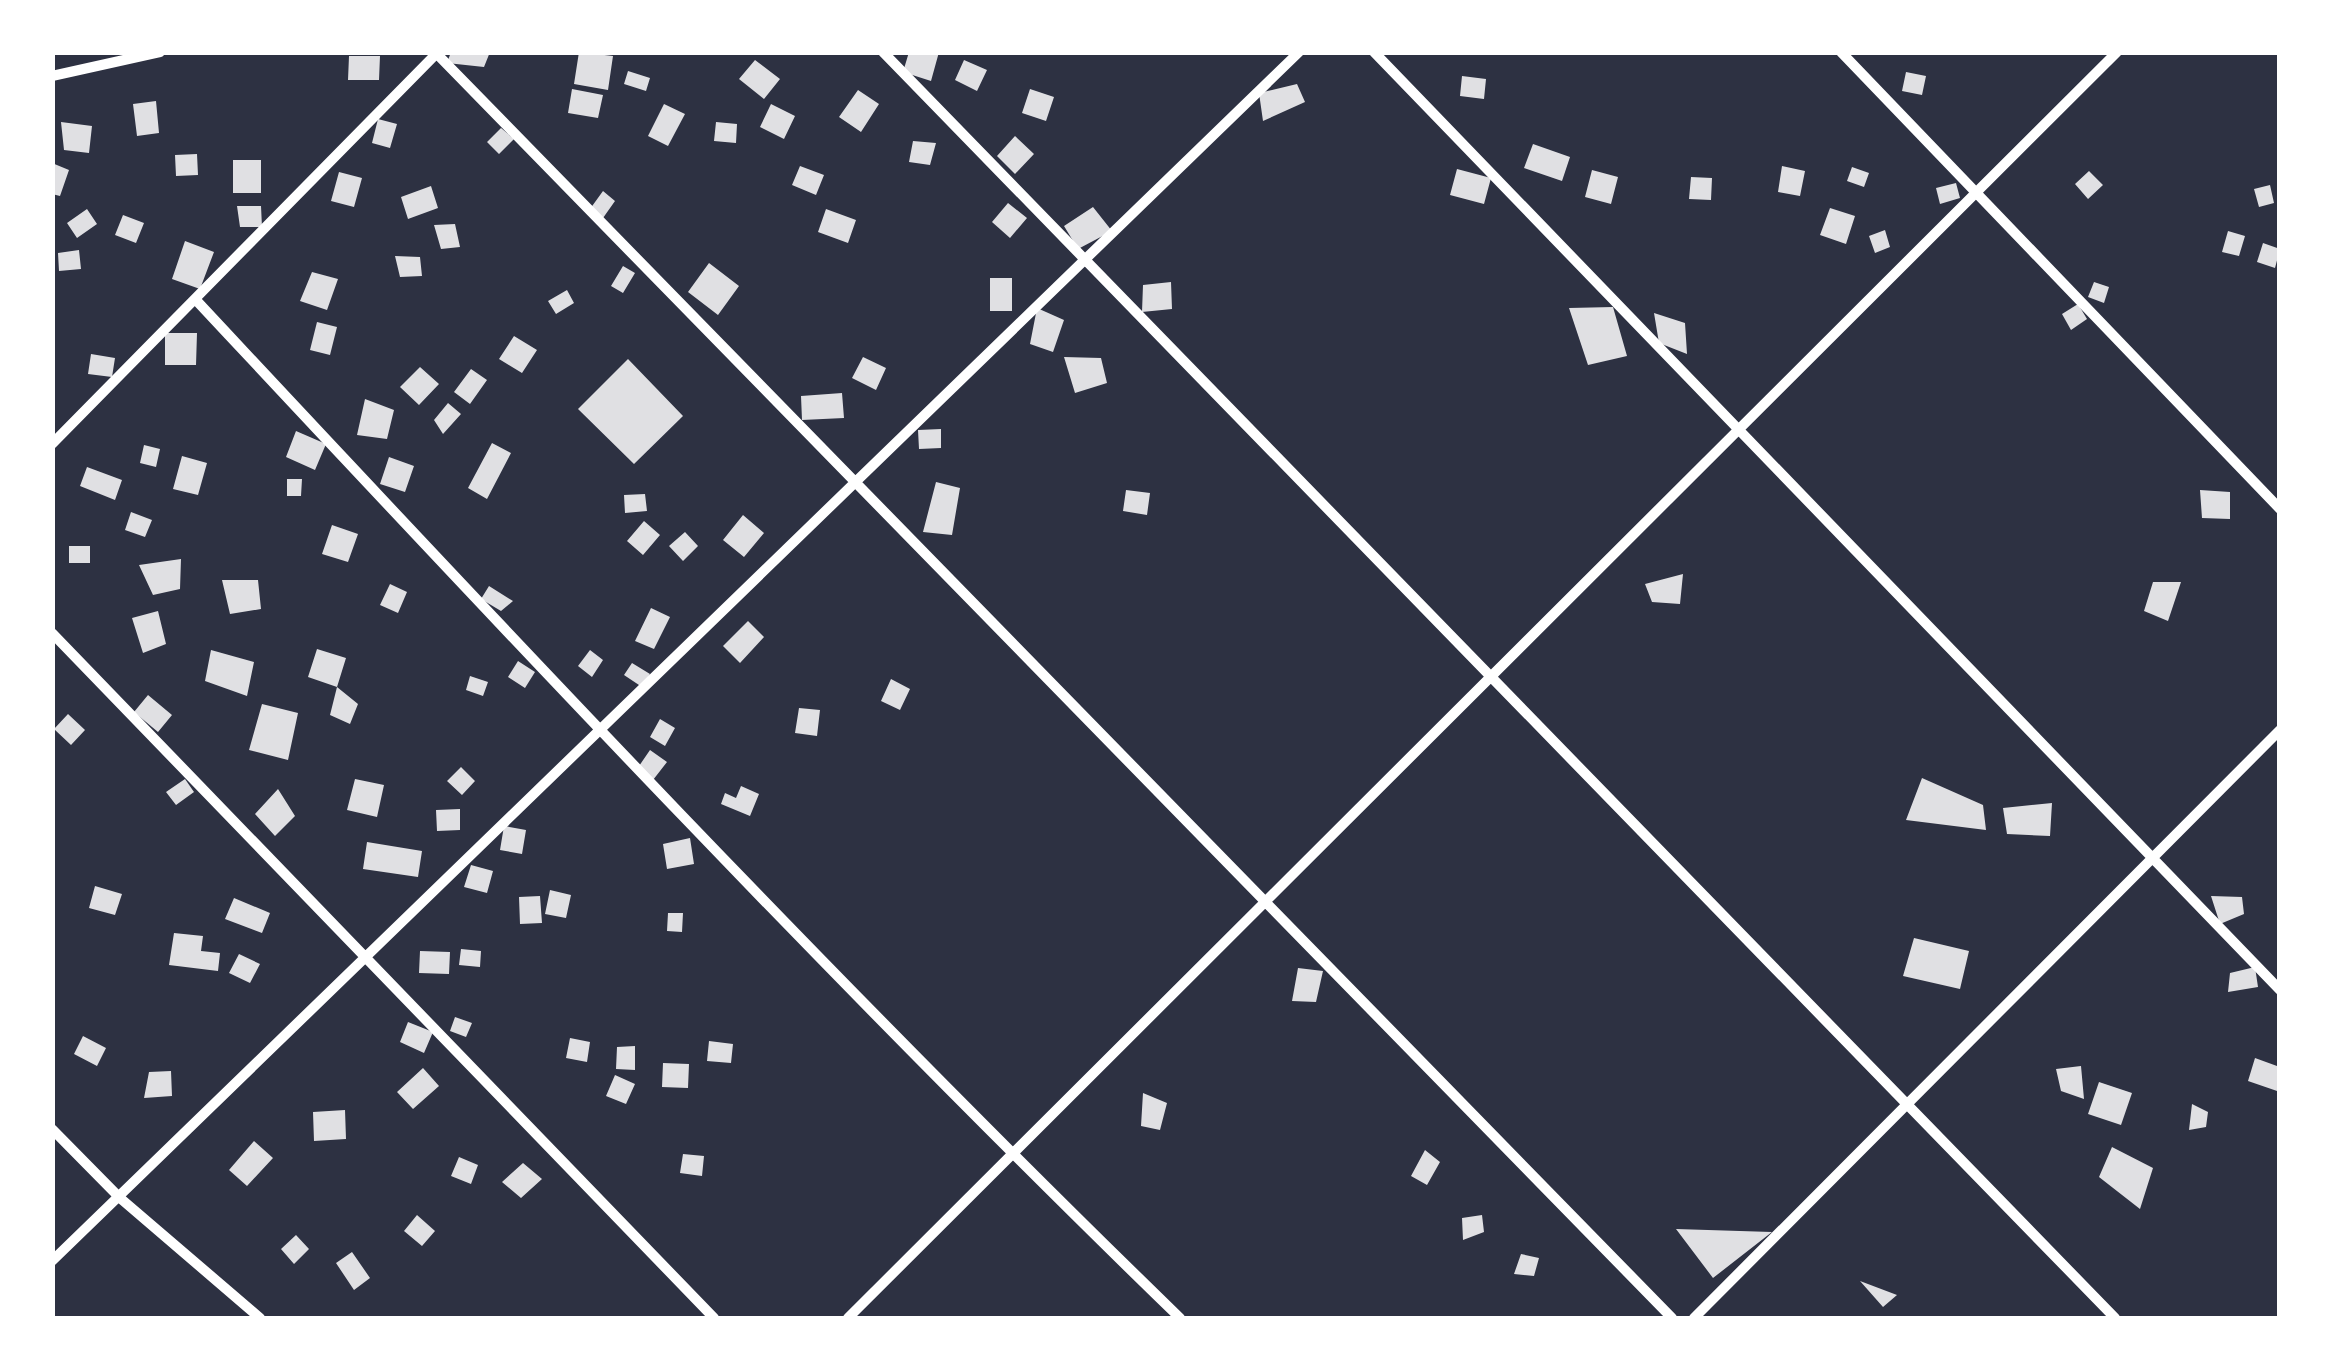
<svg xmlns="http://www.w3.org/2000/svg" width="2332" height="1371" viewBox="0 0 2332 1371" font-family="'Asap Condensed',sans-serif">
<style>
.building{fill:#e0e0e3}
.lines{fill:none;stroke-linecap:round;stroke-linejoin:round}
.minor{stroke:#fff;stroke-width:10}
</style>
<rect width="100%" height="100%" fill="#2d3142"/>
<!-- building -->
<path class="building" d="M451 52H490L484 67 447 63Z
M579 52 613 56 608 90 574 84Z
M909 52H939L931 81 903 72Z
M349 56H380L379 80H348Z
M755 60 780 79 764 99 739 79Z
M964 60 987 70 977 91 955 80Z
M628 71 650 78 646 91 624 84Z
M1906 72 1926 76 1922 95 1902 91Z
M1462 76 1486 79 1484 99 1460 96Z
M1297 84 1305 102 1263 121 1259 93Z
M572 89 603 95 598 118 568 113Z
M1030 89 1054 97 1046 121 1022 113Z
M858 90 879 104 861 132 839 117Z
M156 101 159 133 137 136 133 104Z
M664 104 685 114 668 146 648 136Z
M771 104 795 116 784 139 760 127Z
M378 119 397 124 390 148 372 143Z
M61 122 92 126 89 153 64 150Z
M716 122 737 124 736 143 714 141Z
M501 128 514 139 499 154 487 142Z
M1015 136 1034 154 1015 174 997 156Z
M913 141 936 143 930 165 909 162Z
M1533 144 1570 157 1562 181 1524 168Z
M197 154 198 175 176 176 175 155Z
M233 160H261V193H233Z
M52 163 69 170 60 196 52 194Z
M800 166 824 175 816 195 792 185Z
M1782 166 1805 171 1800 196 1778 192Z
M1852 167 1869 173 1864 187 1847 181Z
M1457 169 1491 178 1484 204 1450 195Z
M1592 170 1618 177 1611 204 1585 197Z
M2089 171 2103 185 2088 199 2075 184Z
M339 172 362 178 354 207 331 201Z
M1691 177 1712 178 1711 200 1689 199Z
M1956 183 1960 198 1940 204 1936 188Z
M2270 185 2274 203 2259 207 2254 189Z
M431 186 438 208 408 219 401 197Z
M603 191 615 201 603 218 590 209Z
M1008 203 1027 218 1010 238 992 222Z
M237 206H261L262 227H240Z
M1093 207 1112 231 1078 249 1064 226Z
M1830 208 1855 216 1846 244 1820 235Z
M87 209 97 224 77 238 67 223Z
M826 209 856 220 848 243 818 232Z
M123 215 144 223 136 243 115 235Z
M455 224 460 247 441 249 434 225Z
M1885 230 1890 247 1875 253 1869 236Z
M2228 231 2245 236 2239 256 2222 252Z
M185 241 214 252 200 289 172 279Z
M2263 243 2280 249 2275 268 2257 262Z
M79 250 81 269 59 271 58 253Z
M395 256 420 257 422 276 400 277Z
M709 263 739 286 718 315 688 292Z
M623 266 635 273 623 293 611 286Z
M312 272 338 279 327 310 300 301Z
M990 278H1012V311H990Z
M1171 282 1172 309 1142 312 1143 285Z
M2094 282 2109 287 2104 303 2088 297Z
M567 290 574 303 556 314 548 301Z
M2078 304 2087 319 2071 330 2062 314Z
M1613 307 1627 356 1588 365 1569 308Z
M1037 308 1064 320 1053 352 1030 344Z
M1654 313 1685 323 1687 354 1659 343Z
M317 322 337 327 330 355 310 350Z
M165 333H197L196 365H165Z
M514 336 537 350 522 373 499 359Z
M91 354 115 358 112 377 88 374Z
M863 357 886 368 876 390 852 378Z
M1064 357 1101 358 1107 383 1075 393Z
M628 359 683 416 634 464 578 409Z
M420 367 439 384 419 405 400 387Z
M471 369 487 380 470 404 454 392Z
M842 393 844 418 802 420 801 396Z
M365 399 394 410 387 439 357 435Z
M448 403 461 414 443 434 434 420Z
M941 429V448L919 449 918 430Z
M296 431 326 444 315 470 286 457Z
M492 443 511 453 487 499 468 488Z
M144 445 160 449 156 467 140 463Z
M182 456 207 463 198 495 173 489Z
M389 457 414 466 405 492 380 484Z
M87 467 122 480 115 500 80 486Z
M287 479H302L301 496H287Z
M936 482 960 488 952 535 923 532Z
M1126 490 1150 493 1147 515 1123 511Z
M2200 490 2230 492V519L2202 518Z
M645 494 647 511 625 513 624 495Z
M131 512 152 520 145 537 125 530Z
M743 515 764 533 744 557 723 540Z
M644 521 660 535 643 555 627 541Z
M332 525 358 534 348 562 322 554Z
M685 532 698 546 683 561 669 546Z
M69 546H90V563H69Z
M181 559 180 589 153 595 139 565Z
M1683 574 1680 604 1652 602 1645 584Z
M222 580H258L261 609 230 614Z
M2153 582H2181L2168 621 2144 611Z
M390 584 407 592 398 613 380 605Z
M489 586 513 601 501 611 481 599Z
M651 608 670 617 654 649 635 641Z
M158 611 166 644 143 653 132 618Z
M748 621 764 637 740 663 723 646Z
M317 649 346 658 337 687 308 677Z
M211 650 254 662 247 696 205 681Z
M590 650 603 660 592 677 578 666Z
M518 661 535 672 525 688 508 677Z
M632 663 650 674 642 687 624 675Z
M470 676 488 682 483 696 466 690Z
M891 679 910 689 900 710 881 701Z
M337 687 358 704 350 724 330 715Z
M148 695 172 715 158 732 134 712Z
M262 704 298 713 288 760 249 750Z
M799 708 820 710 817 736 795 733Z
M68 714 85 730 71 745 54 729Z
M660 719 675 728 665 746 650 737Z
M650 750 667 762 653 780 637 769Z
M461 767 475 781 462 795 447 781Z
M1922 778 1983 805 1986 830 1906 820Z
M185 779 194 792 176 805 166 792Z
M355 779 384 785 377 817 347 810Z
M741 786 759 794 750 816 721 804 725 793 736 798Z
M278 789 295 816 275 836 255 814Z
M2052 803 2050 836 2007 834 2003 808Z
M460 809V830L437 831 436 810Z
M504 826 526 830 522 854 500 850Z
M690 838 694 864 667 869 663 844Z
M367 842 422 851 418 877 363 869Z
M471 865 493 871 487 893 464 887Z
M95 886 122 894 115 915 89 908Z
M550 890 571 895 566 918 545 914Z
M540 896 542 923 520 924 519 897Z
M2211 896 2242 897 2244 914 2220 924Z
M234 898 270 913 262 933 225 919Z
M668 913H683L682 932 667 931Z
M174 933 203 936 201 951 220 953 218 971 169 965Z
M1914 938 1969 951 1960 989 1903 976Z
M461 949 481 951 480 967 459 965Z
M420 951 450 952 449 974 419 973Z
M239 954 260 964 250 983 229 973Z
M2255 967 2258 987 2228 992 2230 973Z
M1298 968 1323 971 1316 1002 1292 1001Z
M455 1017 472 1023 466 1037 450 1031Z
M408 1022 433 1032 424 1053 400 1042Z
M83 1036 106 1048 97 1066 74 1054Z
M570 1038 590 1042 587 1062 566 1058Z
M709 1041 733 1044 731 1063 707 1061Z
M635 1046V1070L616 1069 617 1047Z
M2255 1058 2277 1066 2280 1092 2248 1081Z
M663 1063 689 1064 688 1088 662 1087Z
M2081 1066 2084 1099 2061 1091 2056 1069Z
M423 1068 439 1086 413 1109 397 1092Z
M171 1071 172 1096 144 1098 149 1072Z
M615 1075 635 1084 626 1104 606 1096Z
M2099 1082 2132 1093 2121 1125 2088 1114Z
M1143 1093 1167 1103 1160 1130 1141 1126Z
M2192 1104 2208 1112 2206 1127 2189 1130Z
M345 1110 346 1139 314 1141 313 1112Z
M254 1141 273 1158 247 1186 229 1170Z
M2112 1147 2153 1168 2140 1209 2099 1177Z
M1425 1150 1440 1162 1427 1185 1411 1176Z
M683 1154 704 1156 702 1176 680 1173Z
M459 1157 478 1165 471 1184 451 1176Z
M523 1163 542 1179 521 1198 502 1182Z
M417 1215 435 1231 422 1246 404 1231Z
M1482 1215 1484 1232 1463 1240 1462 1218Z
M1676 1229 1772 1232 1713 1278Z
M296 1235 309 1249 294 1264 281 1249Z
M352 1252 370 1278 354 1290 336 1263Z
M1521 1254 1539 1258 1534 1276 1514 1274Z
M1860 1281 1897 1295 1883 1307Z"/>
<g class="lines">
<!-- minor -->
<path class="minor" d="M435 52 1672 1318
M883 52 2115 1318
M1374 52 2280 990
M1841 52 2280 509
M52 76 160 52
M195 299C518 645 841 989 1180 1318
M52 444 436 54
M52 633 714 1318
M52 1129 120 1198 260 1318
M52 1261 1299 52
M848 1318 2117 52
M1694 1318 2280 730"/>
</g>
<!-- border -->
<rect width="2332" height="1371" fill="none" stroke="#ffffff" stroke-width="110"/>
</svg>
